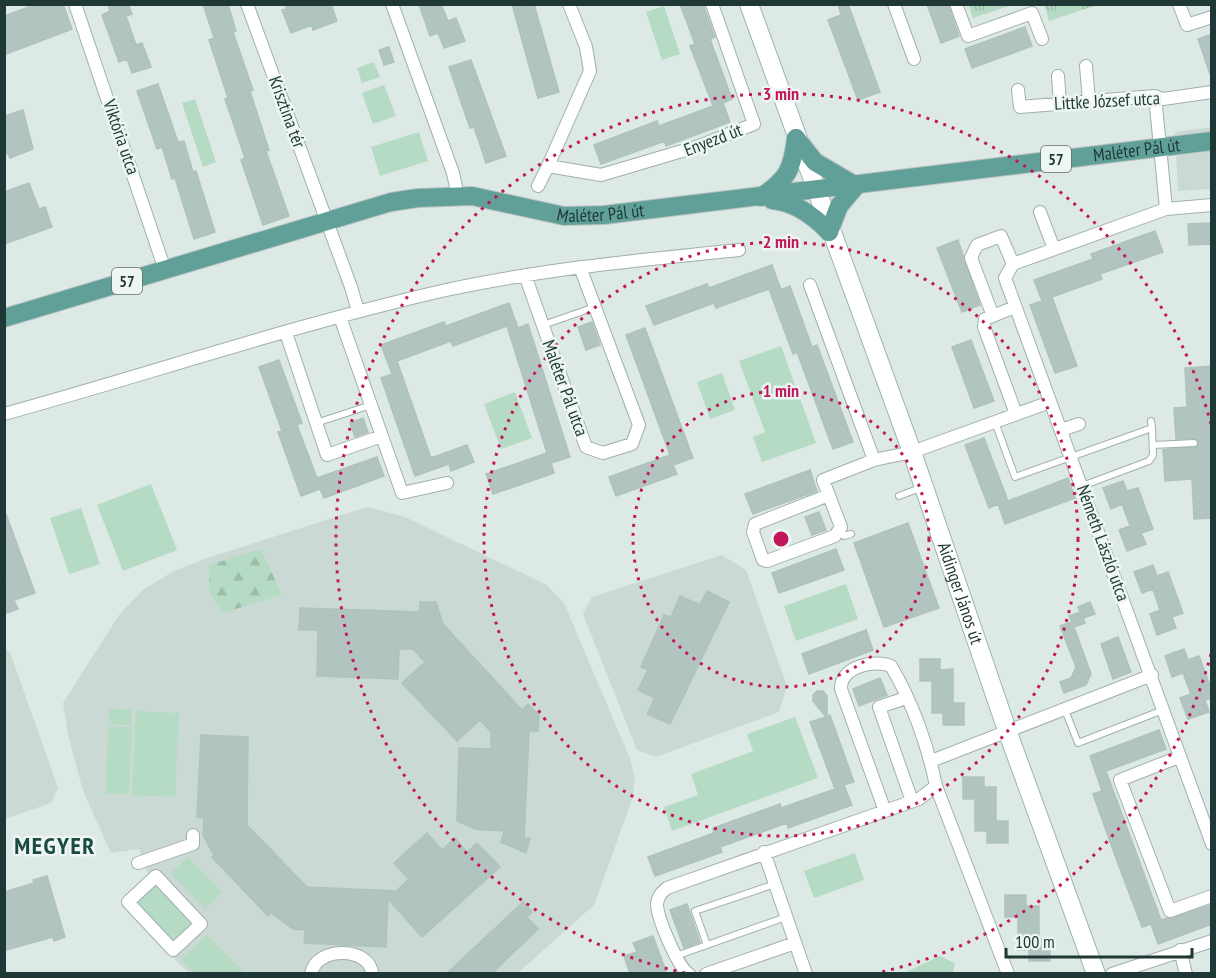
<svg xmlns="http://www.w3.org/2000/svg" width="1216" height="978" viewBox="0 0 1216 978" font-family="'PT Sans Narrow',sans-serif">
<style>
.built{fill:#cbd9d4}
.grass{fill:url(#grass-tufts)}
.forest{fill:url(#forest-firs)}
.park{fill:#b5dbc4}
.building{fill:#b2c4bf;stroke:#afc3bd;stroke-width:1.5}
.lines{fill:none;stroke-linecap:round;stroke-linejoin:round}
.lane-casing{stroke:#a0b0ad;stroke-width:8}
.street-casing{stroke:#a0b0ad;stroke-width:14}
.secondary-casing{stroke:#9cb5af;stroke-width:20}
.primary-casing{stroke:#bcc3c2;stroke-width:20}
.lane{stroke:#fff;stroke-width:6}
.street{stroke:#fff;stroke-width:12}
.secondary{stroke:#fff;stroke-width:18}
.primary{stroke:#60a098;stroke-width:18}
.ring{fill:none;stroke:#c2185b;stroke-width:3;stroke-dasharray:3 6}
.labels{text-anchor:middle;stroke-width:5;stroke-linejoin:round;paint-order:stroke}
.shield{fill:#edf6f3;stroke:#5d716e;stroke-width:1.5}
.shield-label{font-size:16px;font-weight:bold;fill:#1f3835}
.street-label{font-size:18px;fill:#1f3835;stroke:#edf6f3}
.district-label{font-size:24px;font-weight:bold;letter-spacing:1.5px;fill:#1b4a45;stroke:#edf6f3}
.centre{fill:#c2185b;stroke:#edf6f3;stroke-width:3}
.ring-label{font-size:18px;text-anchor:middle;font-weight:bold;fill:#c2185b;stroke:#edf6f3;stroke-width:5;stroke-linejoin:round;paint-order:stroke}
</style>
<defs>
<pattern id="grass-tufts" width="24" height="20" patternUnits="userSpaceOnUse" patternTransform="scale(1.5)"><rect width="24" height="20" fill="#b5dbc4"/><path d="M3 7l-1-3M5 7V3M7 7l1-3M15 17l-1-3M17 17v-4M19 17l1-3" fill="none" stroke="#9bbda9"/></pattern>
<pattern id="forest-firs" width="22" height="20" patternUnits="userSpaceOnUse" patternTransform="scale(1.5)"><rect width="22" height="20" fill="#b5dbc4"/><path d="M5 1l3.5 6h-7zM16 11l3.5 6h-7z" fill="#9bbda9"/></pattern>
</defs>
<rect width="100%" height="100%" fill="#dde9e5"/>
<!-- built -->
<path class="built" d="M1211 127V189L1178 191 1175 132Z
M367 507 405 517 547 585 564 603 631 761 635 781 632 800 594 905 518 973H189L168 953 149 877 139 849 111 853 83 791 68 735 63 703 119 615 143 590 172 572 207 558Z
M722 555 746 570 787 686 779 712 656 757 637 750 583 614 592 597Z
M4 649 10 652 58 788 51 803 5 819Z"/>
<!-- grass -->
<path class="grass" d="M968 4H1012V5L973 18Z
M1044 4H1097V5L1049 21Z"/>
<!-- forest -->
<path class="forest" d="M261 549 282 595 222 613 209 592V565Z"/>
<!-- park -->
<path class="park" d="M664 6 680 54 662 60 646 12Z
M374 62 380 77 362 83 357 68Z
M384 85 396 116 373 124 362 93Z
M195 99 216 162 203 167 182 103Z
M419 132 428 161 380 176 371 147Z
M781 346 816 443 762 462 753 437 765 432 739 361Z
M722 373 735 410 710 419 697 382Z
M515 392 532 438 501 449 484 404Z
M151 484 177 550 123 571 97 505Z
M81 508 100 564 69 574 50 518Z
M846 584 858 619 796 641 784 606Z
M109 709 132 710 131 725 109 724Z
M136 711 179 713 175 797 132 795Z
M795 717 818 778 672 831 664 807 698 795 691 774 753 751 747 734Z
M108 727H132L129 794H106Z
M855 853 864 880 814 898 804 871Z
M188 857 222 892 205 909 171 873Z
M156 879 197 924 172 946 131 902Z
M207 935 245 973H195L181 960Z
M940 956 955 963 953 973H904Z"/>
<!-- building -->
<path class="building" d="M37 4H63L72 29 4 55V16Z
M108 4H128L132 14 126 16 136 45 142 43 151 67 132 73 127 59 119 62 102 15 110 11Z
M203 4H228L236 31 233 32 253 90 250 91 269 150 266 151 289 216 263 225 241 160 245 158 225 99 228 98 209 40 214 38Z
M285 4H331L337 21 313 30 312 25 291 33 282 10 287 9Z
M419 4H441L448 21 456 18 465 41 444 48 438 33 430 36Z
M512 4H534L559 92 538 98Z
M680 4H703L715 37 710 39 732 99 723 103 730 122 666 146 665 141 601 164 594 145 657 121 659 126 713 106 690 46 695 44Z
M838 4H848L880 92 858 100 828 20 841 15Z
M927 4H948L959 36 941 43Z
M1025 27 1032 46 972 68 965 49Z
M1212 34V74H1210L1198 39Z
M389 47 394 62 384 65 379 50Z
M471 60 506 156 486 163 474 127 470 128 449 67Z
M158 84 178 142 184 141 193 172 196 171 215 232 194 239 175 178 172 179 162 147 157 149 137 91Z
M23 110 33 149 10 158 8 153 4 155V116Z
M29 183 39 209 45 207 52 227 4 244V192Z
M1212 223V244L1189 245 1188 224Z
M1155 231 1163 252 1100 274 1102 279 1052 297 1077 366 1055 373 1030 305 1042 301 1034 280 1093 259 1091 254Z
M958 240 980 305 962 312 937 248Z
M772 265 781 290 790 286 812 347 817 345 853 442 833 449 797 352 793 354 769 289 716 308 714 303 654 325 646 306 707 284 709 288Z
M509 303 518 328 528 324 570 457 551 463 554 473 493 494 486 474 547 453 507 326 453 346 451 341 397 361 431 458 467 445 474 462 451 471 449 464 415 476 381 378 392 374 381 345 444 322 446 326Z
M592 322 600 345 586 350 578 327Z
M645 328 693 458 673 465 677 474 616 496 609 477 670 455 626 335Z
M971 340 994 401 974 408 952 347Z
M279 360 302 423 297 425 317 478 377 457 384 476 324 498 320 489 301 496 278 432 282 431 259 367Z
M1212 366V518L1194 519 1192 479 1165 481 1163 450 1198 446 1196 438 1176 439 1174 408 1187 407 1185 368Z
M363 418 368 432 355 437 350 423Z
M984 438 1008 501 1068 478 1075 498 1005 524 998 504 989 508 965 445Z
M810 470 817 491 753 514 745 494Z
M1123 481 1127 491 1138 488 1153 529 1141 533 1146 544 1127 551 1119 530 1130 526 1122 504 1111 509 1103 488Z
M819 512 826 530 812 535 805 517Z
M6 514 35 593 14 600 18 609 4 614V577L11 590 4 573Z
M908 523 939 608 884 627 854 543Z
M836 549 844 570 779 593 772 573Z
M1153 565 1157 576 1168 572 1183 613 1172 617 1176 628 1157 635 1150 614 1160 610 1153 589 1142 593 1134 572Z
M707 591 729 602 670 724 647 714 655 698 638 690 648 670 641 667 664 615 671 617 680 596 700 605Z
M420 602H436L443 624 522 710 528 704 539 715 538 731H529L524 838H530L526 853 501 842 504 831 475 829 457 821 459 748 491 749V732L480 720 457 741 402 683 425 662 413 649H399L398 679 317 676 318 630H299L300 608 420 612Z
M1090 602 1095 614 1083 618 1085 623 1074 627 1091 674 1086 685 1064 693 1060 682 1071 678 1076 667 1060 626 1072 622 1069 616 1080 612 1078 607Z
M866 630 873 650 809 674 802 654Z
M1118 637 1131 672 1113 679 1101 644Z
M1184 649 1188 660 1199 656 1212 691V698L1205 700 1209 712 1188 719 1180 698 1191 694 1183 673 1172 677 1165 656Z
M920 659H940V670L953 669V703H964V725H943V713H932V681H920Z
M880 678 887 695 859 706 853 689Z
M817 691H823L827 696V717L830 715 854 782 844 785 852 805 788 828 787 823 720 847 722 852 655 876 648 857 714 833 713 828 780 804 781 808 835 789 810 722 826 717 813 701V695Z
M1159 730 1166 749 1106 771 1161 920 1212 905V924L1158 944 1151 924 1142 927 1117 861 1093 794 1102 791 1090 756Z
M201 735 248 737 247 825 307 887 396 891 409 879 394 863 427 833 442 850 455 838 467 852 477 843 500 867 422 937 388 899 386 947 304 943 305 930 293 929 271 913 268 916 212 857 214 855 203 835 204 818 197 817Z
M963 777H984V787H996V821H1008V843H987V831H975V799H963Z
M47 876 65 937 54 941 53 937 6 950 4 892 34 883 33 880Z
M1005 895H1026V906H1039V939H1050V961H1029V950H1018V917H1005Z
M523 902 532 912 527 917 538 929 491 974H446Z
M687 904 700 942 684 948 670 910Z
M653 936 667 974H630L624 956 637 952 633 943Z"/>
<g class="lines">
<!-- lane casing -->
<g class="lane-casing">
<path id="lane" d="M543 325 595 307
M995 422 1015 477 1152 428 1151 421
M316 423 371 405
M1153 445 1194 443
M1082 486 1149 461 1153 455 1152 428
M899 496 923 487
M841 528 844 536 851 534
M1065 710 1078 743 1163 710
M707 945 695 911 775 884
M676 956 786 917"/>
</g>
<!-- street casing -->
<g class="street-casing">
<path id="street" d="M75 4 165 270
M247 4 351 287 358 311
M392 4 453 173 458 196
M569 4 586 47 590 71 548 166 601 175 699 146 754 124 712 4
M894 4 914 59
M956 4 968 36 1032 13 1042 39
M1179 4 1187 25 1212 17
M1086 66 1089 101
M1058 76 1060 104
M1018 90 1020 107 1155 96 1163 99 1212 92
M1155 96 1159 137 1163 147 1161 157 1166 209
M538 186 548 166
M1212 205 1166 209 1013 264 1005 278 1212 844
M1040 212 1054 249
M525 275 586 447 603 453 632 444 639 425 580 267
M810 285 874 460
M1015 307 985 319 984 327 1016 414
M993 316 971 258 977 245 1001 236 1013 264
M340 317 402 493 447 483
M286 333 327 455 382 436
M4 414C152 373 297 324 446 290 543 269 641 260 739 250
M1061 430 1079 424
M829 495 755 524 753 532 763 560 767 561 835 536 841 527 823 480 874 460 912 452 1050 402
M906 698 879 707 912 801
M1179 757 1120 780 1170 911 1212 896
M931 761 1152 675
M885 811 841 689C840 667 873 659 891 666 912 701 928 746 936 786L1008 974
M764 852 806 974
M138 863 193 844V835
M156 876 201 924 173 950 128 902Z
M1180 950 1186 974
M311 974C316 945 371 947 372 974
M689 974C678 968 657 917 657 904 658 896 661 893 667 888L919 799 936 786
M706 974 795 943
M1112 974 1212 941"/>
</g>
<!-- secondary casing -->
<g class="secondary-casing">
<g id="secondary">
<path id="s1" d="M749 4 912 452 1008 733 1096 974"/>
</g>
</g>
<!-- primary casing -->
<g class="primary-casing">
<g id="primary">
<path d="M796 138 815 162 856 186"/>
<path d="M761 197C788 179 792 170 796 138"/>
<path d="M772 200C795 202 814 216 829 232"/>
<path d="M829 232 839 206 856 186"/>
<path id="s2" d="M4 318 391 202 418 198 472 196 564 216 604 215 1212 141"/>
</g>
</g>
<!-- lane -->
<use href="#lane" class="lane"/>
<!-- street -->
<use href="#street" class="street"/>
<!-- secondary -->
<use href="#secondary" class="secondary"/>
<!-- primary -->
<use href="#primary" class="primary"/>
</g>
<!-- distance rings -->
<g class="ring">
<circle cx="781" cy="539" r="148"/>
<circle cx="781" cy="539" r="297"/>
<path d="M1211 654A445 445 0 0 1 877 973M685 973A445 445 0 1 1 1211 424"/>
</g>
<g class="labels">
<!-- shield labels -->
<g class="shield">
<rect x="1041" y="146" width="30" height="26" rx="4.5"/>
<rect x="112" y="268" width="30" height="26" rx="4.5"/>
</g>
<g class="shield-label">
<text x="1056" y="165">57</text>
<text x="127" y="287">57</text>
</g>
<!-- street labels -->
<g class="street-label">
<text transform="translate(1107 101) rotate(-3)" y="6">Littke József utca</text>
<text transform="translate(287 112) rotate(70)" y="6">Krisztina tér</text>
<text transform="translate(121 137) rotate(71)" y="6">Viktória utca</text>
<text transform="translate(713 140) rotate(-21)" y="6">Enyezd út</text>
<text dy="6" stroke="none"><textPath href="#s2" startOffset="1156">Maléter Pál út</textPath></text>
<text dy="6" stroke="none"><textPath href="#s2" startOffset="616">Maléter Pál út</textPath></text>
<text transform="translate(565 388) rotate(70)" y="6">Maléter Pál utca</text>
<text transform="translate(1103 543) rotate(70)" y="6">Németh László utca</text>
<text dy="6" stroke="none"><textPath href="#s1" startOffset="626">Aidinger János út</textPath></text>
</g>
<!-- district labels -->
<g class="district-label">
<text x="55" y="854">MEGYER</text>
</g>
</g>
<circle cx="781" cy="539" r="9" class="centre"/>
<g class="ring-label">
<text x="781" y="100">3 min</text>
<text x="781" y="248">2 min</text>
<text x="781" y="397">1 min</text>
</g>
<!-- border -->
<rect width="1216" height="978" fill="none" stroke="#1f3835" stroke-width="12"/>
<!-- scale -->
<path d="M1006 948v9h186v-9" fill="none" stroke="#1f3835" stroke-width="3"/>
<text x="1015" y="948" font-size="18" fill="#1f3835" stroke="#edf6f3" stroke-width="4.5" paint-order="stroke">100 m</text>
</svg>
